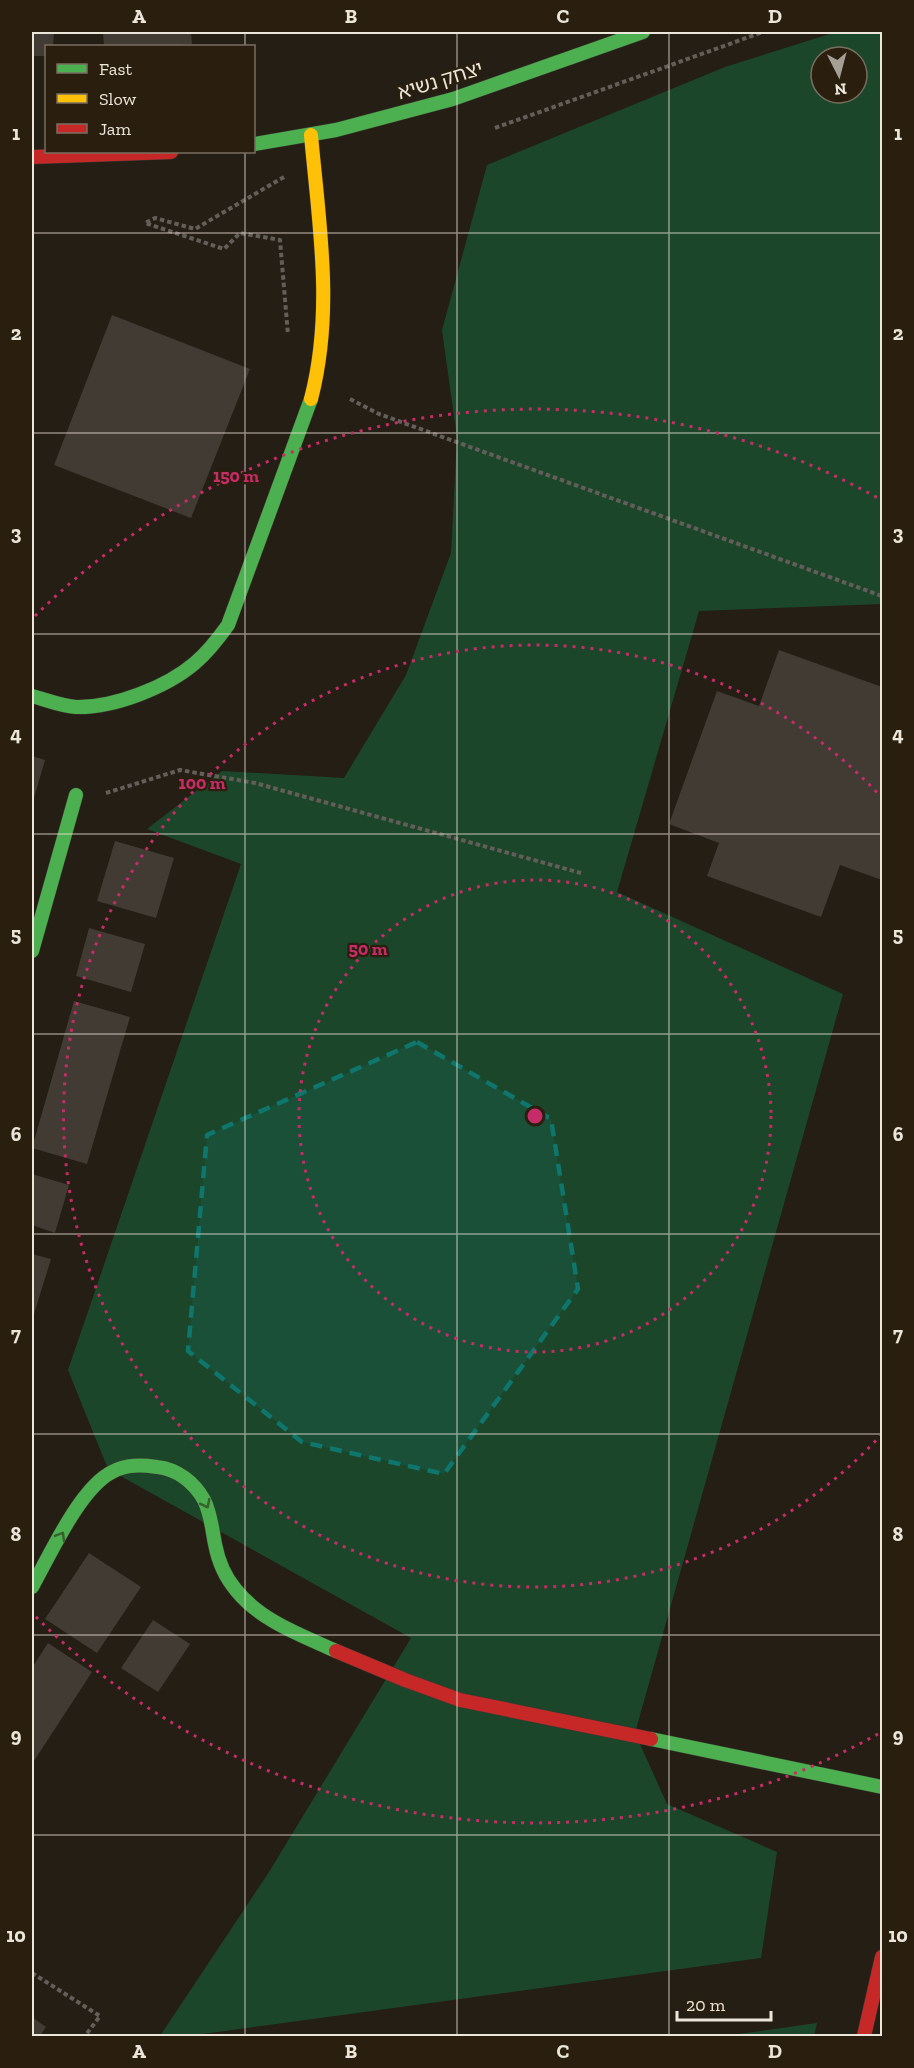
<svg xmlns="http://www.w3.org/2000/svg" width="914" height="2068" viewBox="0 0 914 2068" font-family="'Zilla Slab','Noto Sans Hebrew',serif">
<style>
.green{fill:#1c462a;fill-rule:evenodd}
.building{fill:#413b34}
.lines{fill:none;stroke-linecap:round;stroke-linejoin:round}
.fast-casing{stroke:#3d3831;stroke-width:15}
.slow-casing{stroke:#3d3831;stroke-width:15}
.jam-casing{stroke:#3d3831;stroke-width:15}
.path{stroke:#635e57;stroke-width:4;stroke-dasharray:4.5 3;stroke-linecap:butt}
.fast{stroke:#4caf50;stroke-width:14}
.slow{stroke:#ffc107;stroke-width:14}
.jam{stroke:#c62828;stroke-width:14}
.oneway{stroke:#39602c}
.marked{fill:#0f766e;fill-opacity:0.2;stroke:#0f766e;stroke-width:4.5;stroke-dasharray:12 8;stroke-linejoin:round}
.grid{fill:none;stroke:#ece5da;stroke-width:1.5;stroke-opacity:0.55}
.ring{fill:none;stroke:#c62c68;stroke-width:3;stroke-dasharray:3 6}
.labels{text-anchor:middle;stroke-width:4.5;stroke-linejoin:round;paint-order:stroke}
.street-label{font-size:20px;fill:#ece5da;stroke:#2a1f0e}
.centre{fill:#c62c68;stroke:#2a1f0e;stroke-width:3}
.ring-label{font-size:18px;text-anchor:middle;font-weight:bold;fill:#c62c68;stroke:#2a1f0e;stroke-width:4.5;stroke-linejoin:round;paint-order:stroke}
.neatline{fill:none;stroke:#ece5da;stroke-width:2}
.grid-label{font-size:20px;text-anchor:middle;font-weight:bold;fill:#ece5da}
</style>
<rect width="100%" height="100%" fill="#241e14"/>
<!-- green -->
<path class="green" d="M836 32H882V604L699 611 617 892 843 994 635 1733 667 1804 777 1852 761 1958 188 2036H160L269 1872 411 1638 108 1469 68 1370 241 864 147 829 222 771 344 778 406 675 451 553 457 438 442 330 487 165 725 67ZM821 57H857V93H821Z
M817 2023 814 2036H724Z"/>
<!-- building -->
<path class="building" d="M32 32H54L53 46H46V56H32Z
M103 32H191L192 44 163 46H104Z
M112 315 250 369 191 518 54 465Z
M779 650 882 687V880L840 865 821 917 707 876 719 843 669 824 717 691 759 706Z
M32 756 45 760 32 805Z
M115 841 174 858 156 918 97 901Z
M89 928 145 944 131 992 76 976Z
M74 1001 130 1017 87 1164 32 1148Z
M32 1174 69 1185 55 1233 32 1225Z
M32 1254 51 1259 34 1314 32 1313Z
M89 1553 141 1587 97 1653 45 1619Z
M153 1620 190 1644 158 1692 121 1668Z
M48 1643 92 1672 32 1764V1668Z
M32 2017 46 2027 40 2036H32Z"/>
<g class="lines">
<!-- fast casing -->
<g class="fast-casing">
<path id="fast" d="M254 144 336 130 453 99 643 32
M32 696C47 700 61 706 76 707 114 708 167 687 195 663 208 652 218 639 228 625L311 399
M32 951 76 795
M32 1587C50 1555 80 1488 112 1472 126 1464 142 1465 157 1467 177 1469 194 1482 204 1500 211 1514 212 1529 215 1544 218 1560 225 1577 236 1590 261 1621 301 1635 336 1651
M651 1739 882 1787"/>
</g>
<!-- slow casing -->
<g class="slow-casing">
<path id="slow" d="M311 399C334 310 319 225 311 135"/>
</g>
<!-- jam casing -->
<g class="jam-casing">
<path id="jam" d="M32 157 171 152
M336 1651 405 1680 460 1700 651 1739
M864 2036 882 1957"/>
</g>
<!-- path -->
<path class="path" d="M495 128 763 32
M284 177 195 229 155 218 145 223 224 249 240 233 280 240 288 335
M350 399 379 414 882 596
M106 793 180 770 255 783 581 873
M32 1973 100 2016 85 2036"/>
<!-- fast -->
<use href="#fast" class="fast"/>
<!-- slow -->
<use href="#slow" class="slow"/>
<!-- jam -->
<use href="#jam" class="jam"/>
</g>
<!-- one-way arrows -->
<defs><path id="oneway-chevron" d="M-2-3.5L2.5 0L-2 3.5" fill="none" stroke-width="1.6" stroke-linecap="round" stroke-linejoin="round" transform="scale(1.5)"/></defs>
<g class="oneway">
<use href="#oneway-chevron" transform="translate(206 1504) rotate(63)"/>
<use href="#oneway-chevron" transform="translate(61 1536) rotate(-60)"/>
</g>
<!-- marked area -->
<path class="marked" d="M417 1042 551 1119 578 1289 444 1474 302 1442 188 1351 207 1135Z"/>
<!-- grid -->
<path class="grid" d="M245 32V46M457 32V2036M669 32V2036M245 152V2036M32 233H882M32 433H882M32 634H882M32 834H882M32 1034H882M32 1234H882M32 1434H882M32 1635H882M32 1835H882"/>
<!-- distance rings -->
<g class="ring">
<circle cx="535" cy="1116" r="236"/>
<path d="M882 1434A471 471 0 1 1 882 798"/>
<path d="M878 1734A707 707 0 0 1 35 1616M35 616A707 707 0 0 1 878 498"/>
</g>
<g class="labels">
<!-- street labels -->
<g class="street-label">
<text transform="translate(440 80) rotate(-17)" y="7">יצחק נשיא</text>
</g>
</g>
<circle cx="535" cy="1116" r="9" class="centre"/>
<g class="ring-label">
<text x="236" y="482">150 m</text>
<text x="202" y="789">100 m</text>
<text x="368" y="955">50 m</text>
</g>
<!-- border -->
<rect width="914" height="2068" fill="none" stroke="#2a1f0e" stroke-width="66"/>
<!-- legend -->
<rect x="45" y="45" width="210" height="108" fill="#2a1f0e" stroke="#786e60" stroke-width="1.5"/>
<rect x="57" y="64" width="30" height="9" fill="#4caf50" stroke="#786e60" stroke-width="1.5"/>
<text x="99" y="75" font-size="18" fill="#ece5da">Fast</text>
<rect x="57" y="94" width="30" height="9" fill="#ffc107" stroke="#786e60" stroke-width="1.5"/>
<text x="99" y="105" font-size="18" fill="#ece5da">Slow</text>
<rect x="57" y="124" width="30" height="9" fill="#c62828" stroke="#786e60" stroke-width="1.5"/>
<text x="99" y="135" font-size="18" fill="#ece5da">Jam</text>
<!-- north arrow -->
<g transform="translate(839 75) rotate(174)"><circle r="28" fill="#2a1f0e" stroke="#786e60" stroke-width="1.5"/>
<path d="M0-4.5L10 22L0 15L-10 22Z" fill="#a69f95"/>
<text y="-9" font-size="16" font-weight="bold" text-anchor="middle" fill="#ece5da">N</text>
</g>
<!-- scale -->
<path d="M677 2011v9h94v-9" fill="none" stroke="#ece5da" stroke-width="3"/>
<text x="686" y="2011" font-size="18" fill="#ece5da" stroke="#2a1f0e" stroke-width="4.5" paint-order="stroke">20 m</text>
<rect x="33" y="33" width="848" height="2002" class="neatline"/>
<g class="grid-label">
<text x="139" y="23">A</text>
<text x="351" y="23">B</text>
<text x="563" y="23">C</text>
<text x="775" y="23">D</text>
<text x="16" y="140">1</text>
<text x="898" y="140">1</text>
<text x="16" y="340">2</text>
<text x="898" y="340">2</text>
<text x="16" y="540">3</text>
<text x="898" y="540">3</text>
<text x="16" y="741">4</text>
<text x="898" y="741">4</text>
<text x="16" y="941">5</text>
<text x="898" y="941">5</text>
<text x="16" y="1141">6</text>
<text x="898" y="1141">6</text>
<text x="16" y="1341">7</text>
<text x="898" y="1341">7</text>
<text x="16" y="1541">8</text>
<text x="898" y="1541">8</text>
<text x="16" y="1742">9</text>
<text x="898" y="1742">9</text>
<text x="16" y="1942">10</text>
<text x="898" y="1942">10</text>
<text x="139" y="2058">A</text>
<text x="351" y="2058">B</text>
<text x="563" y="2058">C</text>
<text x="775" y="2058">D</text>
</g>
</svg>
